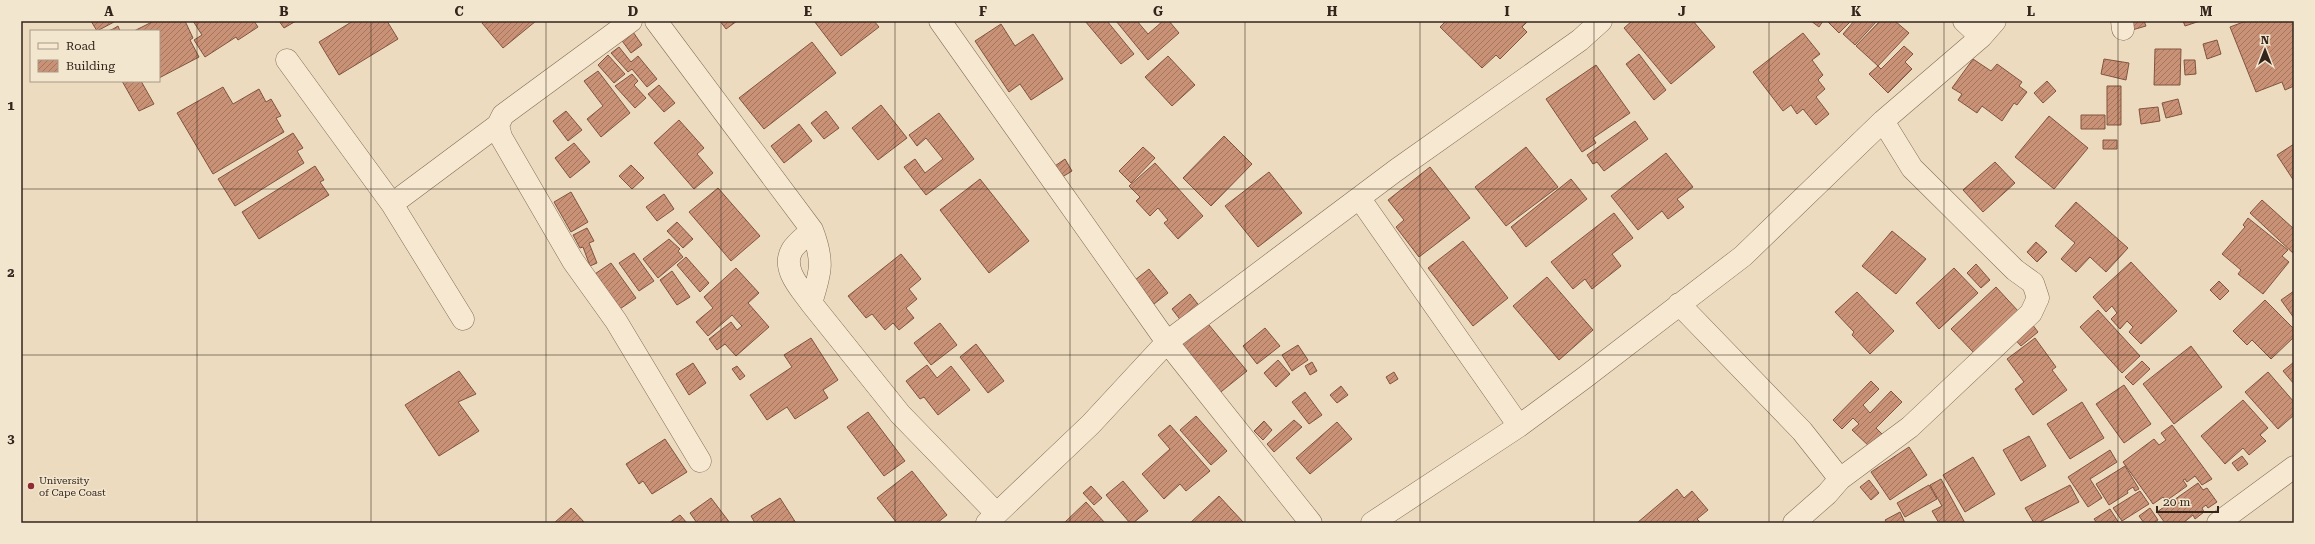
<svg xmlns="http://www.w3.org/2000/svg" width="2315" height="544" viewBox="0 0 2315 544" font-family="'Roboto Serif',serif">
<style>
.building{fill:url(#building-hatch);stroke:#82543f}
.lines{fill:none;stroke-linecap:round;stroke-linejoin:round}
.minor-casing{stroke:#836c58;stroke-width:23}
.minor{stroke:#f7e9d1;stroke-width:22}
.grid{fill:none;stroke:#33251c;stroke-width:1;stroke-opacity:0.55}
.poi-dot{fill:#902a34;stroke:#f3e6ce;stroke-width:1.5}
.labels{text-anchor:middle;stroke-width:3;stroke-linejoin:round;paint-order:stroke}
.poi-label{font-size:10px;fill:#33251c;stroke:#f3e6ce;text-anchor:start}
.neatline{fill:none;stroke:#33251c;stroke-width:1.5}
.grid-label{font-size:13px;text-anchor:middle;font-weight:bold;fill:#33251c}
</style>
<defs>
<pattern id="building-hatch" width="6" height="6" patternUnits="userSpaceOnUse"><rect width="6" height="6" fill="#c99176"/><path d="M-1 1l2-2M0 6l6-6M5 7l2-2" fill="none" stroke="#a47660"/></pattern>
</defs>
<rect width="100%" height="100%" fill="#ecdbbf"/>
<!-- building -->
<path class="building" d="M91 21H113L114 22 97 31Z
M154 21H185L193 38 190 40 199 57 159 78V31H134Z
M193 21H254L258 27 238 40 236 37 205 57 194 40 202 35Z
M279 21H296L284 28Z
M353 21H387L398 39 339 75 319 42Z
M485 21H536L503 48 482 23Z
M720 21H737L726 29Z
M814 21H874L879 27 841 56Z
M1085 21H1107L1134 54 1121 64Z
M1116 21H1137L1148 34 1163 21H1169L1179 33 1148 60Z
M1446 21H1528L1522 27 1527 32 1500 59 1496 55 1482 68 1440 27Z
M1632 21H1693L1715 47 1671 84 1624 28Z
M1811 21H1823L1819 27Z
M1827 21H1851L1839 33Z
M1854 21H1877L1855 45 1843 34Z
M1880 21H1895L1909 33 1878 66 1856 46Z
M2129 21H2144L2146 26 2132 30Z
M2183 21H2200L2185 26Z
M2246 21H2294V86L2285 90 2282 82 2256 92 2230 27Z
M1001 24 1015 46 1033 34 1063 79 1031 100 1020 84 1009 92 975 41Z
M118 26 120 31H108L113 29Z
M631 29 642 45 631 53 620 38Z
M1803 33 1820 54 1812 60 1823 75 1818 80 1825 89 1816 97 1829 114 1816 125 1803 109 1797 114 1791 105 1783 111 1753 72Z
M2217 40 2221 54 2207 59 2203 44Z
M812 42 836 73 764 129 739 98Z
M1904 46 1913 54 1905 62 1912 69 1888 93 1869 74 1878 66 1881 69Z
M619 47 631 62 638 56 657 79 647 87 632 69 628 72 611 53Z
M2155 49H2181L2180 85H2154Z
M1639 54 1666 90 1654 100 1626 64Z
M608 55 625 74 614 83 598 65Z
M1168 56 1195 85 1172 106 1145 77Z
M1973 59 1991 71 1997 64 2022 82 2019 86 2027 92 2017 105 2014 103 2002 121 1982 106 1977 113 1958 100 1962 94 1952 88Z
M2104 59 2129 63 2126 80 2101 74Z
M2184 60H2195L2196 74 2185 75Z
M1596 65 1630 113 1593 138 1596 143 1582 152 1546 99Z
M598 71 630 113 601 137 587 119 603 106 584 81Z
M632 74 638 81 634 85 646 98 635 108 615 86Z
M122 81H141L154 104 139 111Z
M2047 81 2056 91 2043 103 2034 93Z
M659 85 675 103 664 112 648 94Z
M2107 86H2121V125H2107Z
M223 87 233 104 259 89 266 102 271 99 281 116 276 118 284 132 213 174 177 113Z
M2178 99 2182 114 2166 118 2162 103Z
M881 105 907 138 878 160 852 128Z
M2158 107 2160 121 2141 124 2139 109Z
M566 111 582 130 568 141 553 121Z
M826 111 839 128 824 139 811 123Z
M939 113 974 159 926 195 904 167 915 159 925 173 943 159 926 138 917 146 909 135Z
M2081 115H2105V129H2081Z
M2049 116 2088 148 2054 189 2015 157Z
M679 120 704 148 697 154 713 173 694 189 654 143Z
M1635 121 1648 139 1604 171 1597 162 1593 164 1587 155Z
M799 124 812 141 784 163 771 146Z
M293 133 303 148 297 151 304 163 235 206 218 179Z
M1224 136 1252 164 1211 206 1183 178Z
M2103 140H2117V149H2103Z
M574 143 590 162 570 178 555 158Z
M2294 144V181L2277 155Z
M1143 147 1155 158 1131 183 1119 171Z
M1526 147 1558 187 1506 226 1475 187Z
M1666 153 1693 187 1677 199 1684 207 1668 219 1662 211 1638 230 1611 196Z
M1065 159 1072 171 1059 179 1052 168Z
M1995 162 2015 183 1983 212 1963 190Z
M1155 163 1203 216 1178 239 1164 223 1168 220 1158 208 1150 216 1136 201 1140 197 1129 186Z
M631 165 644 178 632 189 619 176Z
M315 166 324 180 320 182 329 195 259 239 242 212Z
M1430 167 1470 218 1419 257 1396 227 1404 220 1388 200Z
M1269 172 1302 213 1258 247 1225 206Z
M980 179 1029 241 989 273 940 210Z
M1571 179 1587 199 1526 247 1511 227Z
M718 188 760 236 731 261 689 212Z
M571 192 588 222 571 232 554 202Z
M664 194 674 209 657 221 646 207Z
M2262 200 2294 229V254L2250 213Z
M2076 202 2128 248 2106 272 2090 257 2076 272 2061 259 2075 243 2055 226Z
M1614 213 1633 238 1612 254 1621 266 1592 289 1585 279 1573 289 1551 262Z
M2248 218 2288 250 2282 256 2289 262 2263 294 2238 274 2241 270 2222 254 2245 227 2243 225Z
M677 222 693 239 683 248 667 231Z
M587 228 594 241 589 243 597 263 590 266 583 247 580 248 573 235Z
M1892 231 1926 259 1896 294 1862 266Z
M669 239 680 249 678 251 683 257 658 278 643 259Z
M1463 241 1508 298 1473 326 1428 268Z
M2036 242 2047 252 2037 262 2027 252Z
M634 253 654 281 639 291 619 263Z
M901 254 921 279 909 289 917 299 906 308 914 318 899 330 893 323 885 330 872 314 866 318 848 296Z
M686 257 709 283 700 292 677 265Z
M2131 262 2177 311 2141 344 2129 332 2133 327 2127 321 2120 329 2111 319 2117 313 2112 306 2106 312 2093 297Z
M611 263 636 298 614 313 589 278Z
M1976 264 1990 280 1981 288 1967 273Z
M736 268 759 293 748 303 769 327 736 356 725 344 717 350 709 339 731 322 737 330 742 326 732 315 708 336 696 322 713 308 704 297Z
M1954 268 1978 293 1939 329 1916 303Z
M1149 269 1168 293 1154 304 1135 280Z
M672 271 690 297 677 305 660 280Z
M1547 277 1593 330 1559 360 1513 306Z
M2219 281 2229 291 2220 300 2210 290Z
M1996 287 2019 312 1975 354 1951 329Z
M2294 291V318L2281 300Z
M1857 292 1894 331 1870 354 1852 335 1854 332 1835 312Z
M1190 294 1201 308 1182 322 1172 309Z
M2265 300 2294 329V337L2271 359 2252 340 2247 345 2233 331Z
M2098 310 2140 356 2122 373 2080 327Z
M1204 319 1247 371 1217 395 1201 376 1205 372 1178 339Z
M2029 320 2038 332 2021 346 2011 335Z
M940 323 957 345 931 365 914 343Z
M1265 328 1280 346 1257 364 1243 346Z
M811 338 838 380 823 390 828 398 795 419 787 407 767 420 750 395 792 367 784 355Z
M2035 338 2056 367 2052 370 2067 390 2033 415 2015 389 2024 382 2007 359Z
M976 344 1004 381 988 393 960 357Z
M1298 345 1308 360 1292 371 1282 355Z
M2191 346 2222 387 2174 424 2143 384Z
M1278 360 1290 374 1276 387 1264 373Z
M2142 361 2150 369 2133 385 2125 377Z
M1312 362 1317 371 1310 375 1305 366Z
M2294 362V384L2283 371Z
M693 363 706 383 689 395 676 374Z
M927 365 937 378 951 366 970 390 938 415 924 397 920 399 906 381Z
M737 366 745 376 740 380 732 369Z
M459 371 476 394 458 402 479 431 439 456 405 405Z
M1394 372 1398 379 1390 384 1386 377Z
M2268 372 2294 402V415L2278 429 2245 392Z
M1871 381 1879 389 1863 405 1870 413 1891 391 1902 402 1876 428 1885 437 1872 449 1852 430 1859 424 1853 418 1842 429 1833 420Z
M2124 385 2151 424 2124 443 2096 404Z
M1341 386 1348 395 1337 403 1330 395Z
M1305 392 1322 415 1309 424 1292 402Z
M2243 400 2268 428 2260 435 2266 441 2249 455 2243 448 2225 464 2201 436Z
M2082 402 2104 438 2070 459 2047 424Z
M868 412 905 461 884 476 847 427Z
M1196 416 1227 451 1211 465 1180 430Z
M1294 420 1302 427 1274 452 1267 444Z
M1264 421 1272 430 1263 440 1254 431Z
M1337 422 1352 439 1310 474 1296 458Z
M1170 425 1210 471 1186 491 1180 484 1164 499 1142 474 1170 449 1158 435Z
M2172 425 2212 479 2202 485 2195 476 2187 482 2185 479 2183 480 2187 486 2166 501 2163 497 2153 504 2123 462 2154 439 2159 445 2166 440 2161 433Z
M2029 436 2046 466 2021 481 2003 450Z
M665 439 687 472 652 494 643 481 639 484 626 464Z
M1909 447 1927 475 1890 500 1871 472Z
M2110 450 2117 462 2090 479 2102 498 2088 507 2068 477Z
M2242 456 2248 464 2238 471 2232 463Z
M1973 457 1995 494 1965 512 1943 475Z
M2125 466 2139 489 2135 491 2133 487 2127 491 2128 493 2109 505 2096 484Z
M912 471 947 515 937 523H897L877 498Z
M1941 479 1965 523H1939L1932 511 1942 506 1930 485Z
M1869 480 1879 493 1871 500 1860 487Z
M1123 481 1148 511 1133 523H1130L1106 495Z
M2198 483 2203 490 2207 488 2217 502 2208 508 2206 505 2202 508 2204 512 2195 519 2193 515 2183 523H2165L2157 512Z
M1929 485 1937 499 1905 517 1897 503Z
M2070 485 2079 502 2038 523H2034L2025 508Z
M1091 486 1102 498 1094 505 1083 493Z
M1677 489 1684 498 1692 491 1708 510 1697 519 1701 523H1637Z
M2140 491 2149 504 2122 521 2113 508Z
M1219 496 1244 523H1190Z
M711 498 730 523H697L690 513Z
M780 498 796 523H755L751 516Z
M1086 502 1105 523H1064Z
M571 508 585 523H554Z
M2150 508 2158 520 2153 523H2144L2139 516Z
M2110 509 2119 523H2097L2094 519Z
M1900 512 1905 523H1887L1885 520Z
M680 515 687 523H669Z"/>
<g class="lines">
<!-- minor casing -->
<g class="minor-casing">
<path id="minor" d="M631 21 503 115 498 125 501 137 573 261 616 321 700 461
M656 21 812 230C824 261 821 272 811 303L900 414 996 513
M940 21 1167 342 1311 523
M1964 21 1981 37
M2122 21 2123 29
M287 60 392 204 463 319
M1360 199 1519 426
M392 204 498 125
M811 303C801 289 781 269 792 250 796 243 806 236 812 230
M1679 304 1802 431 1840 479 1827 494 1794 523
M1840 479 1910 427 2031 313 2038 298 2033 283 2015 270 1912 168 1883 121
M987 523 1091 424 1167 342 1395 171 1580 40 1601 21
M1372 523 1519 426 1584 378 1743 256 1883 121 1981 37 1995 21
M2218 523 2294 467"/>
</g>
<!-- minor -->
<use href="#minor" class="minor"/>
</g>
<!-- grid -->
<path class="grid" d="M197 21V523M371 21V523M546 21V523M721 21V523M895 21V523M1070 21V523M1245 21V523M1420 21V523M1594 21V523M1769 21V523M1944 21V523M2118 21V523M21 189H2294M21 355H2294"/>
<!-- markers -->
<circle class="poi-dot" cx="31" cy="486" r="4"/>
<g class="labels">
<!-- poi labels -->
<g class="poi-label">
<text x="39" y="484">University<tspan x="39" dy="12">of Cape Coast</tspan></text>
</g>
</g>
<!-- border -->
<rect width="2315" height="544" fill="none" stroke="#f3e6ce" stroke-width="44"/>
<!-- legend -->
<rect x="30" y="30" width="130" height="52" fill="#f3e6ce" stroke="#a69987"/>
<rect x="38" y="43" width="20" height="6" fill="#f7e9d1" stroke="#a69987"/>
<text x="66" y="50" font-size="12" fill="#33251c">Road</text>
<rect x="38" y="60" width="20" height="12" fill="url(#building-hatch)" stroke="#a69987"/>
<text x="66" y="70" font-size="12" fill="#33251c">Building</text>
<!-- north arrow -->
<g transform="translate(2265 50)" stroke="#f3e6ce" stroke-width="3" paint-order="stroke">
<path d="M0-3L7 15L0 10L-7 15Z" fill="#33251c"/>
<text y="-6" font-size="11" font-weight="bold" text-anchor="middle" fill="#33251c">N</text>
</g>
<!-- scale -->
<path d="M2157 506v6h61v-6" fill="none" stroke="#33251c" stroke-width="2"/>
<text x="2163" y="506" font-size="12" fill="#33251c" stroke="#f3e6ce" stroke-width="3" paint-order="stroke">20 m</text>
<rect x="22" y="22" width="2271" height="500" class="neatline"/>
<g class="grid-label">
<text x="109" y="16">A</text>
<text x="284" y="16">B</text>
<text x="459" y="16">C</text>
<text x="633" y="16">D</text>
<text x="808" y="16">E</text>
<text x="983" y="16">F</text>
<text x="1158" y="16">G</text>
<text x="1332" y="16">H</text>
<text x="1507" y="16">I</text>
<text x="1682" y="16">J</text>
<text x="1856" y="16">K</text>
<text x="2031" y="16">L</text>
<text x="2206" y="16">M</text>
<text x="11" y="110">1</text>
<text x="11" y="277">2</text>
<text x="11" y="443">3</text>
</g>
</svg>
